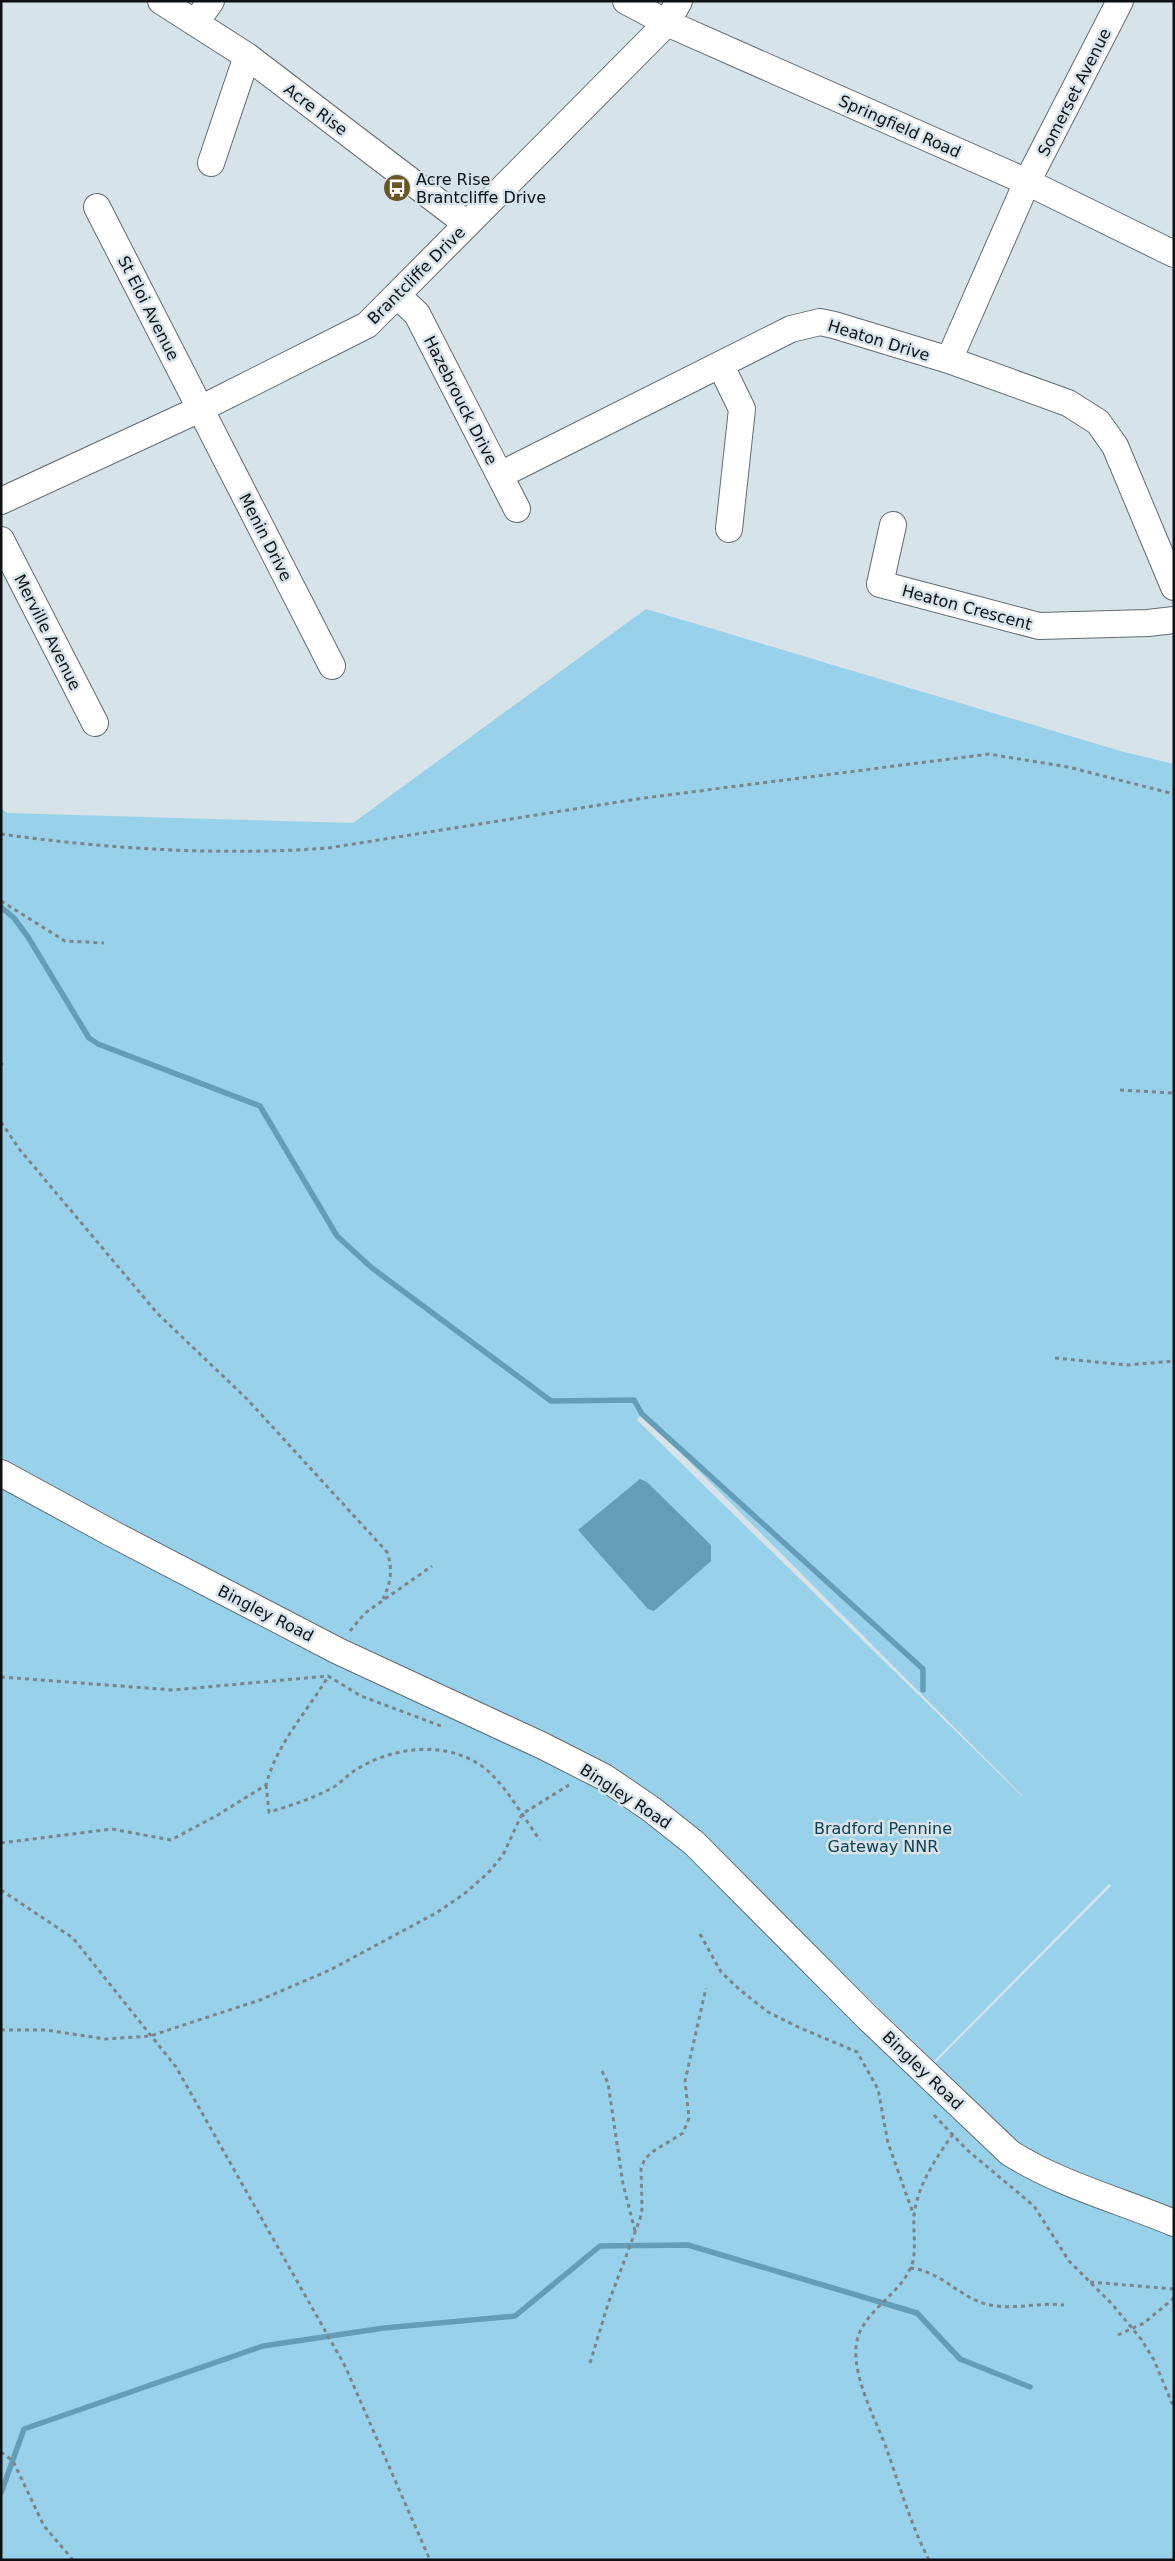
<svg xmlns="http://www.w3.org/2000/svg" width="1175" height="2561" viewBox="0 0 1175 2561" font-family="'DejaVu Sans',sans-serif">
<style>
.green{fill:#98d1ea;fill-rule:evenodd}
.water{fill:#639eb8}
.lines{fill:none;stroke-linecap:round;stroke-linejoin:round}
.stream{stroke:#639eb8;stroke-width:5.5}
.minor-casing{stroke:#616c71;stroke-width:28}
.path{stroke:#7c8589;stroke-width:3;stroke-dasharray:4 4;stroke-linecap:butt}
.minor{stroke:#fff;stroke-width:26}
.labels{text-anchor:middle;stroke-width:5;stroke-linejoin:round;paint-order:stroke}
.street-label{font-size:16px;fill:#0d1113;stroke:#d6e3e9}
.poi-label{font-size:16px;fill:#0d1113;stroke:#d6e3e9;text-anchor:start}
.park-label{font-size:16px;fill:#0c4153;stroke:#d6e3e9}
</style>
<rect width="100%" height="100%" fill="#d6e3e9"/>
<!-- green -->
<path class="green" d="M646 609 1120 751 1174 764V2560H1V808L7 813 353 823ZM642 1414 1022 1795V1796L637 1420ZM700 1837 934 2061 1109 1884 1111 1886 926 2072Z"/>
<!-- water -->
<path class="water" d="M640 1479 647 1482 711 1545V1561L654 1611 648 1609 578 1530Z"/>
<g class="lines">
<!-- stream -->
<path class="stream" d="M1 907 14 918 28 937 89 1038 98 1044 260 1106 337 1236 372 1268 551 1401 634 1400 642 1414 923 1669V1690
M1 2493 24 2429 263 2346 384 2328 515 2316 600 2246 688 2245 917 2313 960 2359 1030 2387"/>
<!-- minor casing -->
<g class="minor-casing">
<path id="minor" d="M161 1 247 56 467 224
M626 1 667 23 1027 182 1174 254
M195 23 211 1
M211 163 247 56
M97 207 332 666
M398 296 417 314 517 509
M949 360 1027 182 1120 1
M721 366 742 409 729 529
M500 475 791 329 820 322 834 325 949 360 1068 403 1098 422 1115 446 1174 587
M1 501 200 409 367 325 667 23 679 1
M893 525 880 584 1039 626 1148 623 1174 620
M1 540 95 723
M1 1473 111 1533 338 1651 543 1746 604 1777 651 1809 694 1843 868 2018 1010 2153C1061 2185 1119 2200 1174 2223"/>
</g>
<!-- path -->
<path class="path" d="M1 834C107 849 222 856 328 848L644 798 989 754 1068 767 1174 794
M1 901 65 941 104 943
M1 1064 3 1065
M1120 1090 1174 1093
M1 1122 20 1150 157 1313 247 1399 387 1552C393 1570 391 1582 383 1599
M1055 1358 1127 1365 1174 1361
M350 1631 365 1613 432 1566
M1 1677 173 1690 328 1676 361 1696 441 1726
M266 1785 269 1812C290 1806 311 1799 330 1789 339 1785 346 1776 354 1771 392 1746 449 1739 487 1770 508 1789 523 1817 540 1840
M1 1843 112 1829 171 1840 216 1816 266 1785C277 1743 307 1712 329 1675
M1 1890 73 1938 176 2067 345 2366 430 2560
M700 1934 721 1972 740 1990 768 2012 798 2027 857 2052 878 2089 888 2143 914 2216
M1 2030H46L105 2039 150 2036 260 2000 330 1970 436 1913 464 1894 488 1873 503 1855 522 1814 569 1785
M602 2071 608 2083 623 2184 635 2231
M934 2115 966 2149 1034 2206 1069 2261 1112 2304 1141 2339 1154 2360 1174 2408
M910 2268C942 2271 960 2299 990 2305 1014 2310 1039 2302 1064 2305
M1090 2282 1174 2289
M1118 2335 1144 2323 1174 2298
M590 2363 608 2304 640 2219 642 2209 641 2168 645 2159 652 2152 683 2133 689 2118 685 2081 706 1988
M1 2452 13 2461 44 2526 73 2560
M929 2560C911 2525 900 2487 887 2450 876 2419 846 2367 859 2334 870 2306 904 2292 913 2261 916 2246 913 2230 914 2216 917 2186 936 2158 953 2134"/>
<!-- minor -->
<use href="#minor" class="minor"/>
</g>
<!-- icons -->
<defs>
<g id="bus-disc" transform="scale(1.4375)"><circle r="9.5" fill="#6a5524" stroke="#d6e3e9"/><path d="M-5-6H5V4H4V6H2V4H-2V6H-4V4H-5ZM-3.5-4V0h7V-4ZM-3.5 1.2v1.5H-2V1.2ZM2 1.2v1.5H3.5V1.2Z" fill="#fff"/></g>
</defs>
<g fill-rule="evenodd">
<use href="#bus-disc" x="397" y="188"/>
</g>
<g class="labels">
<!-- street labels -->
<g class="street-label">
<text transform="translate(1074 92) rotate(-63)" y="6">Somerset Avenue</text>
<text transform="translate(316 109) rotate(37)" y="6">Acre Rise</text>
<text transform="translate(900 126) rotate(24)" y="6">Springfield Road</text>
<text transform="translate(416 275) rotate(-45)" y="6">Brantcliffe Drive</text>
<text transform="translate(149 308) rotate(63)" y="6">St Eloi Avenue</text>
<text transform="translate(879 340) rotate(17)" y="6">Heaton Drive</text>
<text transform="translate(461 400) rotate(63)" y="6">Hazebrouck Drive</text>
<text transform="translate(266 537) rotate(63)" y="6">Menin Drive</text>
<text transform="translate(967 607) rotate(15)" y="6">Heaton Crescent</text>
<text transform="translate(48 632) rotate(63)" y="6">Merville Avenue</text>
<text transform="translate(266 1613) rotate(27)" y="6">Bingley Road</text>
<text transform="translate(626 1796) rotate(33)" y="6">Bingley Road</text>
<text transform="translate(923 2070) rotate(44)" y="6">Bingley Road</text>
</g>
<!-- poi labels -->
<g class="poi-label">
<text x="416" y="185">Acre Rise<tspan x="416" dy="18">Brantcliffe Drive</tspan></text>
</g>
<!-- park labels -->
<g class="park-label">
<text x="883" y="1834">Bradford Pennine<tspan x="883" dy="18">Gateway NNR</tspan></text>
</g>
</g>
<!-- border -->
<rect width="1175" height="2561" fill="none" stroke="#0d1113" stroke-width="5"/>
</svg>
